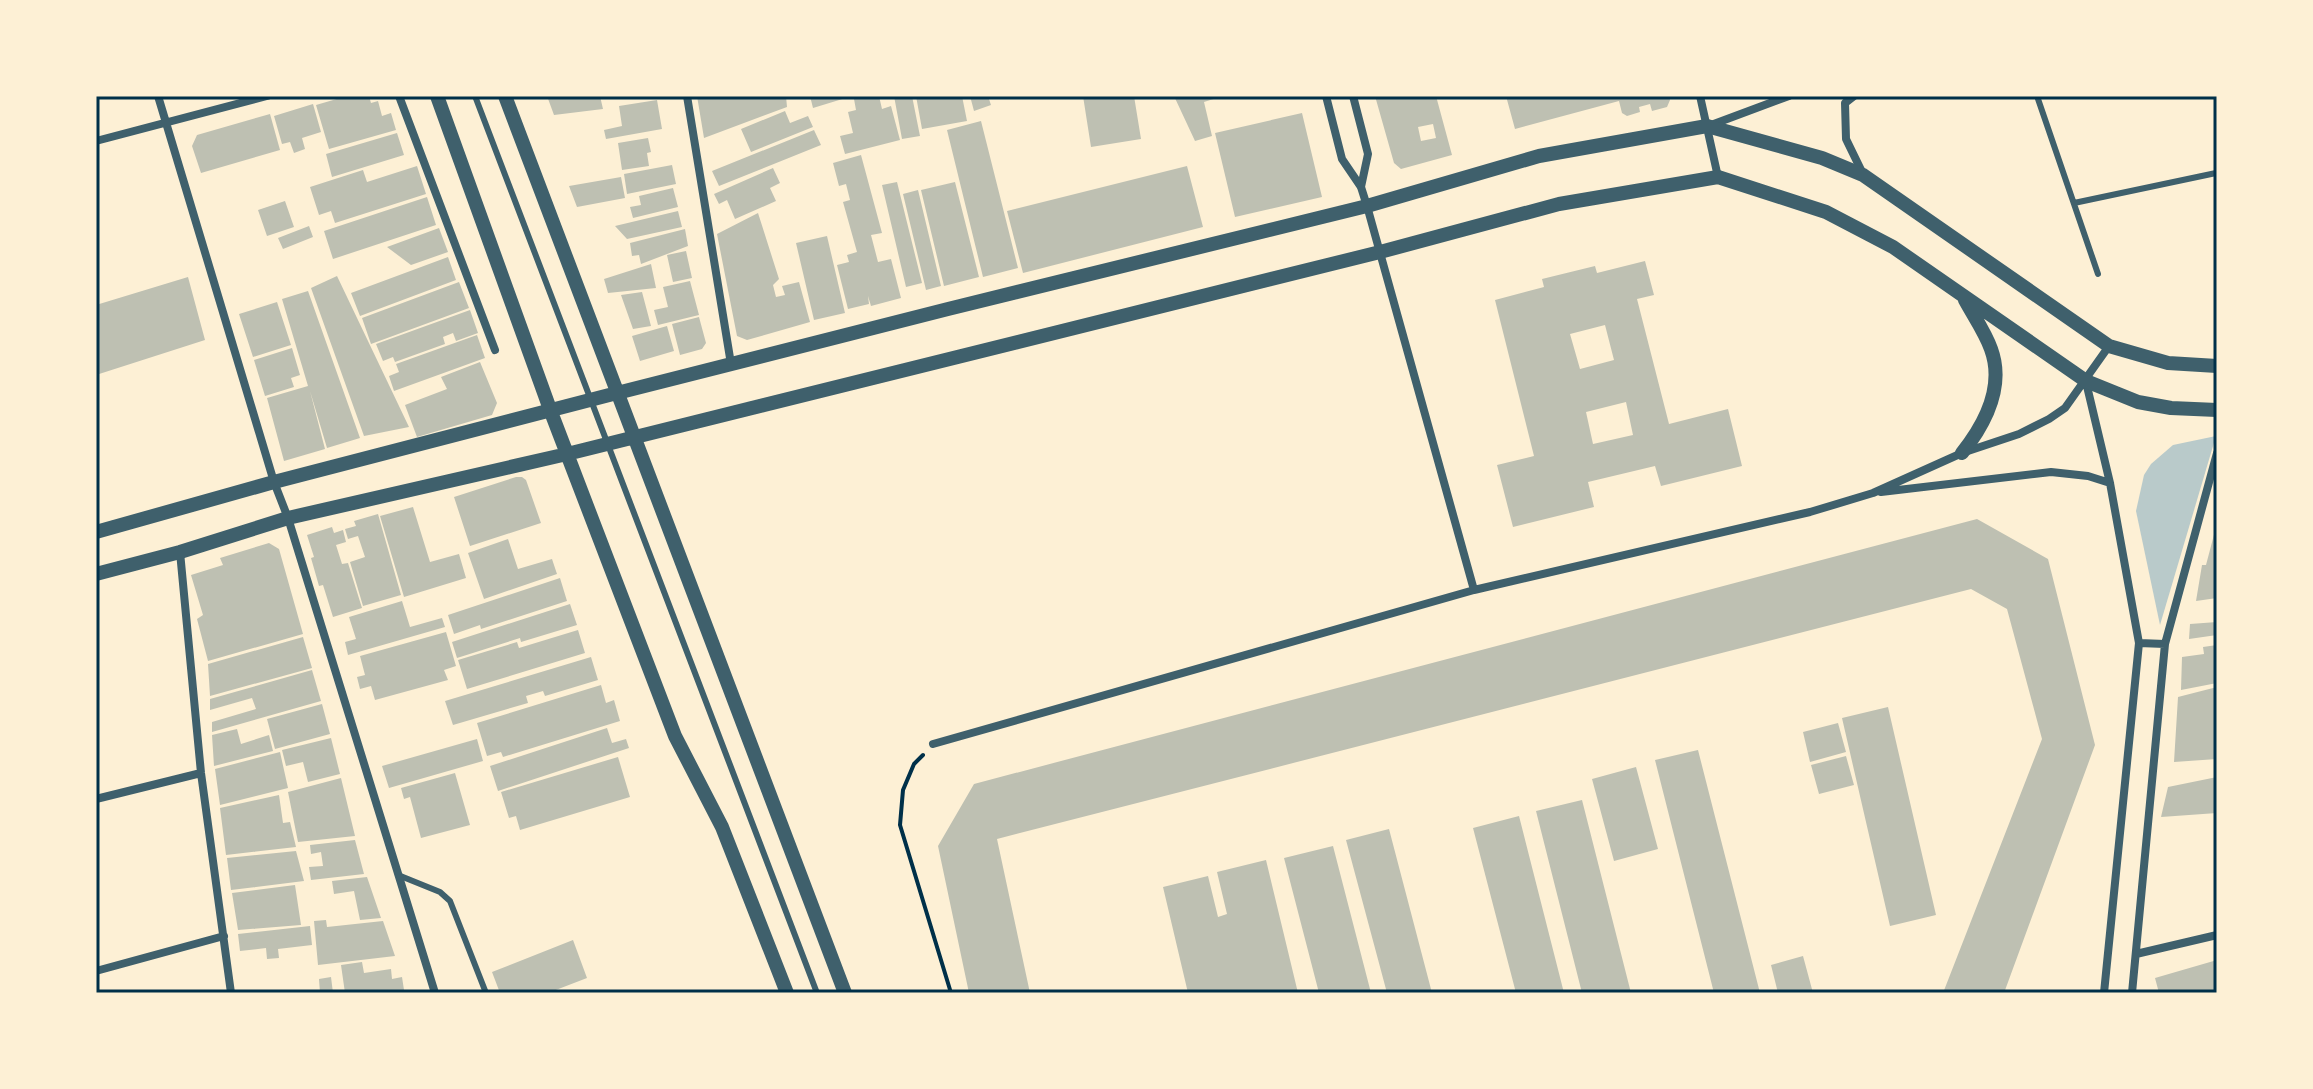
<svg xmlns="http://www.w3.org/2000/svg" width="2313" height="1089" viewBox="0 0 2313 1089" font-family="'Public Sans',sans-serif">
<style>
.green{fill:#b9caca}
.building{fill:#bec0b2;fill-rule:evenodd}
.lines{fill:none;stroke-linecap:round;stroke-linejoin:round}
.path{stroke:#003049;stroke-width:4}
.service{stroke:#3f606c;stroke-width:6}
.minor{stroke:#3f606c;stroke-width:8}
.tertiary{stroke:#3f606c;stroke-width:14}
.neatline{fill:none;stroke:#003049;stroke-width:3}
</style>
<rect width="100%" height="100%" fill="#fdf0d5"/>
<!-- green -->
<path class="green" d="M2216 436 2160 625 2136 511 2144 475 2151 464 2173 445Z"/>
<!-- building -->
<path class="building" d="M347 96H369L371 103 378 101 382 116 391 113 396 130 329 149 316 105Z
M547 96H600L603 109 554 115Z
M697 96H786L787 107 704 138Z
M810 96H849V97L813 108Z
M867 96H879L882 109 891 106 900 140 845 154 840 136 853 133 848 112 856 110 854 99Z
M894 96H912L920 136 902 139Z
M916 96H962L967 121 922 129Z
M970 96H988L991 105 974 111Z
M1083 96H1134L1141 139 1091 147Z
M1174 96H1223L1204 102 1212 136 1195 141Z
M1375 96H1436L1452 155 1401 169 1394 163ZM1433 124 1436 138 1421 141 1418 127Z
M1506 96H1669L1670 100 1667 107 1652 111 1650 104 1639 107 1640 112 1627 116 1622 113 1619 101 1515 129Z
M657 100 662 129 606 139 604 130 622 126 619 106Z
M313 104 321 132 302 138 305 149 294 153 290 142 282 144 274 116Z
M785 111 790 123 808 116 813 127 751 152 741 129Z
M1302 113 1322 197 1235 217 1215 133Z
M270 114 280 150 201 173 192 146 197 135Z
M981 121 1018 268 983 277 947 130Z
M814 130 821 145 719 186 712 171Z
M397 133 404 155 332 177 326 154Z
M648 138 651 152 647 153 649 166 622 170 618 143Z
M861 155 882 233 871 235 878 262 891 259 901 298 871 306 868 296 869 304 848 309 837 265 849 262 847 255 857 252 843 202 850 200 846 184 839 186 833 163Z
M672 165 676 184 627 194 624 174Z
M417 166 426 194 335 223 331 211 319 215 310 187 363 170 367 182Z
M1187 166 1203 227 1023 273 1007 211Z
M773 168 780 183 770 188 776 201 735 219 727 200 719 204 714 194Z
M621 177 625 198 577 207 569 186Z
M897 182 922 283 906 287 882 185Z
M955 182 979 277 944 286 921 190Z
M673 188 678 207 633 218 630 207 641 205 639 196Z
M918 190 941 286 926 290 903 194Z
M427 197 436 225 333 259 324 231Z
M285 201 294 227 267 236 258 210Z
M678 211 682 227 627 239 615 226Z
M758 213 779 279 773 285 776 297 785 295 782 286 799 282 810 322 747 340 737 336 717 234Z
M309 226 313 237 283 249 278 238Z
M439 228 448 252 411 265 387 247Z
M685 229 688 246 641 264 639 255 632 256 630 243Z
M827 236 845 313 814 320 796 243Z
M686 251 692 278 673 282 667 255Z
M448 257 456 280 360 316 351 293Z
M1645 261 1654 295 1637 299 1669 424 1728 409 1742 466 1661 486 1655 466 1588 482 1594 507 1513 527 1497 465 1534 456 1495 300 1544 287 1542 279 1595 266 1597 273ZM1605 325 1614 360 1580 369 1570 334ZM1626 402 1633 435 1593 444 1586 412Z
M651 264 656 288 608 293 604 279Z
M337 276 409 427 364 436 311 288Z
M188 277 205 340 96 375V305Z
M690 281 699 315 658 325 654 310 668 307 663 287Z
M459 282 469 308 371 344 362 318Z
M308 291 360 438 327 448 310 391 325 449 284 461 267 398 308 386 282 299Z
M642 292 651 326 633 329 621 295Z
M277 302 291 345 253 357 239 314Z
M470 310 478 333 456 341 453 333 443 337 445 344 395 362 393 357 383 361 376 344Z
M699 317 706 343 702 349 680 355 672 324Z
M667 326 674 351 640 361 632 336Z
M477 335 485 358 394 391 389 376 399 372 396 364Z
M292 348 300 375 291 378 294 387 265 396 254 360Z
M480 362 497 403 492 415 417 437 405 405 447 389 441 377Z
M516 477H522L526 480 541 523 470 546 454 497Z
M413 507 430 562 459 554 466 578 404 597 380 516Z
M378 514 401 595 363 606 350 562 365 557 358 536 348 539 345 529 356 526 354 521Z
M1977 519 2048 559 2095 745 2004 993H1943L2042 739 2007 609 1971 589 997 839 1030 993H969L938 846 974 784Z
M332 527 334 533 343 530 346 542 336 545 342 564 348 563 362 608 333 617 323 585 319 586 311 558 314 557 307 535Z
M2216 527 2217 598 2196 601 2202 565H2206Z
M508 539 518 569 552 559 557 574 484 599 468 553Z
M269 543 279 549 303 634 208 661 197 619 203 615 191 575 223 565 220 558Z
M560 578 567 601 481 629 480 625 454 634 448 615Z
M402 601 410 627 442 618 445 627 348 655 345 642 356 639 349 617Z
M570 604 577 625 521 642 520 638 457 658 452 642Z
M2217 622V635L2189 639 2190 624Z
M578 630 585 653 467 689 458 660 517 642 519 648Z
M446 632 456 666 444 670 448 680 375 700 371 686 360 689 357 677 365 675 360 656Z
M303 637 312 668 210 696 208 664Z
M2217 645V683L2181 690 2182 657 2204 654 2203 647Z
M591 657 598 680 545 696 543 691 526 696 528 703 453 725 445 701Z
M312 670 321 701 212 732V722L256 709 252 698 210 710V699Z
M601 685 606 703 614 700 620 721 503 757 501 752 487 756 477 723Z
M2217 687V759L2174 762 2178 697Z
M322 704 330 734 275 749 267 719Z
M1888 707 1936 915 1890 926 1842 718Z
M1838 723 1846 752 1810 762 1803 732Z
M607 728 612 743 626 739 629 748 498 791 490 766Z
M237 729 241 744 269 735 273 751 214 766 212 735Z
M331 738 340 774 308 782 303 762 286 766 282 750Z
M477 739 483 761 389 788 382 766Z
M1698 750 1760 993H1714L1655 760Z
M280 752 288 788 220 805 215 769Z
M1846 756 1854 785 1819 794 1811 765Z
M618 757 630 797 520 830 516 816 509 818 501 792Z
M1636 767 1658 849 1614 861 1592 779Z
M455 773 470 825 421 838 410 797 404 799 401 788Z
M2217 777V813L2161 817 2168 787Z
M341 778 355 836 298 842 288 792Z
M279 795 283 823 290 822 296 847 226 855 220 808Z
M1582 800 1631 993H1582L1536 811Z
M1519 816 1564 993H1516L1473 828Z
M1389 829 1432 993H1387L1346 840Z
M355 840 364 874 311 880 309 867 323 866 321 852 311 854 310 845Z
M1333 846 1371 993H1319L1284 858Z
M296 851 304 881 231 890 227 858Z
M1266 860 1298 993H1188L1163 887 1208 876 1218 917 1227 914 1217 872Z
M367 877 381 918 360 920 354 891 334 894 332 881Z
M295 885 301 925 238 930 232 893Z
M326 920 327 927 383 921 395 956 318 965 314 921Z
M310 926 312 945 278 949 279 958 267 959 266 948 240 951 238 934Z
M573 940 587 978 548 993H500L492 972Z
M1803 956 1813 993H1778L1771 965Z
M2217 960V993H2159L2155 978Z
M362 962 364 973 391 969 392 979 402 977 404 990 381 993H345L341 965Z
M331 977 333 993H320L319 979Z"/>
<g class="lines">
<!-- path -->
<path class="path" d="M923 755 914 764 903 790 900 825 951 993"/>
<!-- service -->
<path class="service" d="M475 96 817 993
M2037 96 2098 274
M2074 203 2216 173
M398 875 440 892 450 901 486 993"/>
<!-- minor -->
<path class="minor" d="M158 96 274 482 288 518 435 993
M399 96 495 350
M687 96 731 364
M1326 96 1342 159 1361 187 1367 206 1474 590
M1353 96 1368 154 1361 187
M1700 96 1718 177
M1854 96 1845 103 1846 139 1863 174
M1711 125 1789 96
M96 141 267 96
M2086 382 2110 483 2139 643 2104 993
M1881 492 2051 472 2088 476 2110 483
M180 552 201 773 231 993
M2139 643 2165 644
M933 744 1474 590 1810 512 1873 493 1962 453 2019 434 2049 419 2065 408 2109 346
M96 799 201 773
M2136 954 2217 935
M96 971 224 936
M2132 993 2165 644 2217 453"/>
<!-- tertiary -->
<path class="tertiary" d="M437 96 551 412 675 736 722 827 787 993
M505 96 845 993
M1962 453C1985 424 2005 387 1991 349 1985 332 1973 315 1965 300
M96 532 274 482 617 393 948 309 1367 206 1539 156 1707 126 1822 158 1863 175 2109 346 2168 363 2217 366
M96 574 180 552 288 518 567 454 1380 252 1559 204 1718 177 1826 212 1893 247 2086 381 2138 402 2171 408 2217 410"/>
</g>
<!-- border -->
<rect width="2313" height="1089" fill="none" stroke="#fdf0d5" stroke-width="196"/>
<rect x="98" y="98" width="2117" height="893" class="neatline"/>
</svg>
